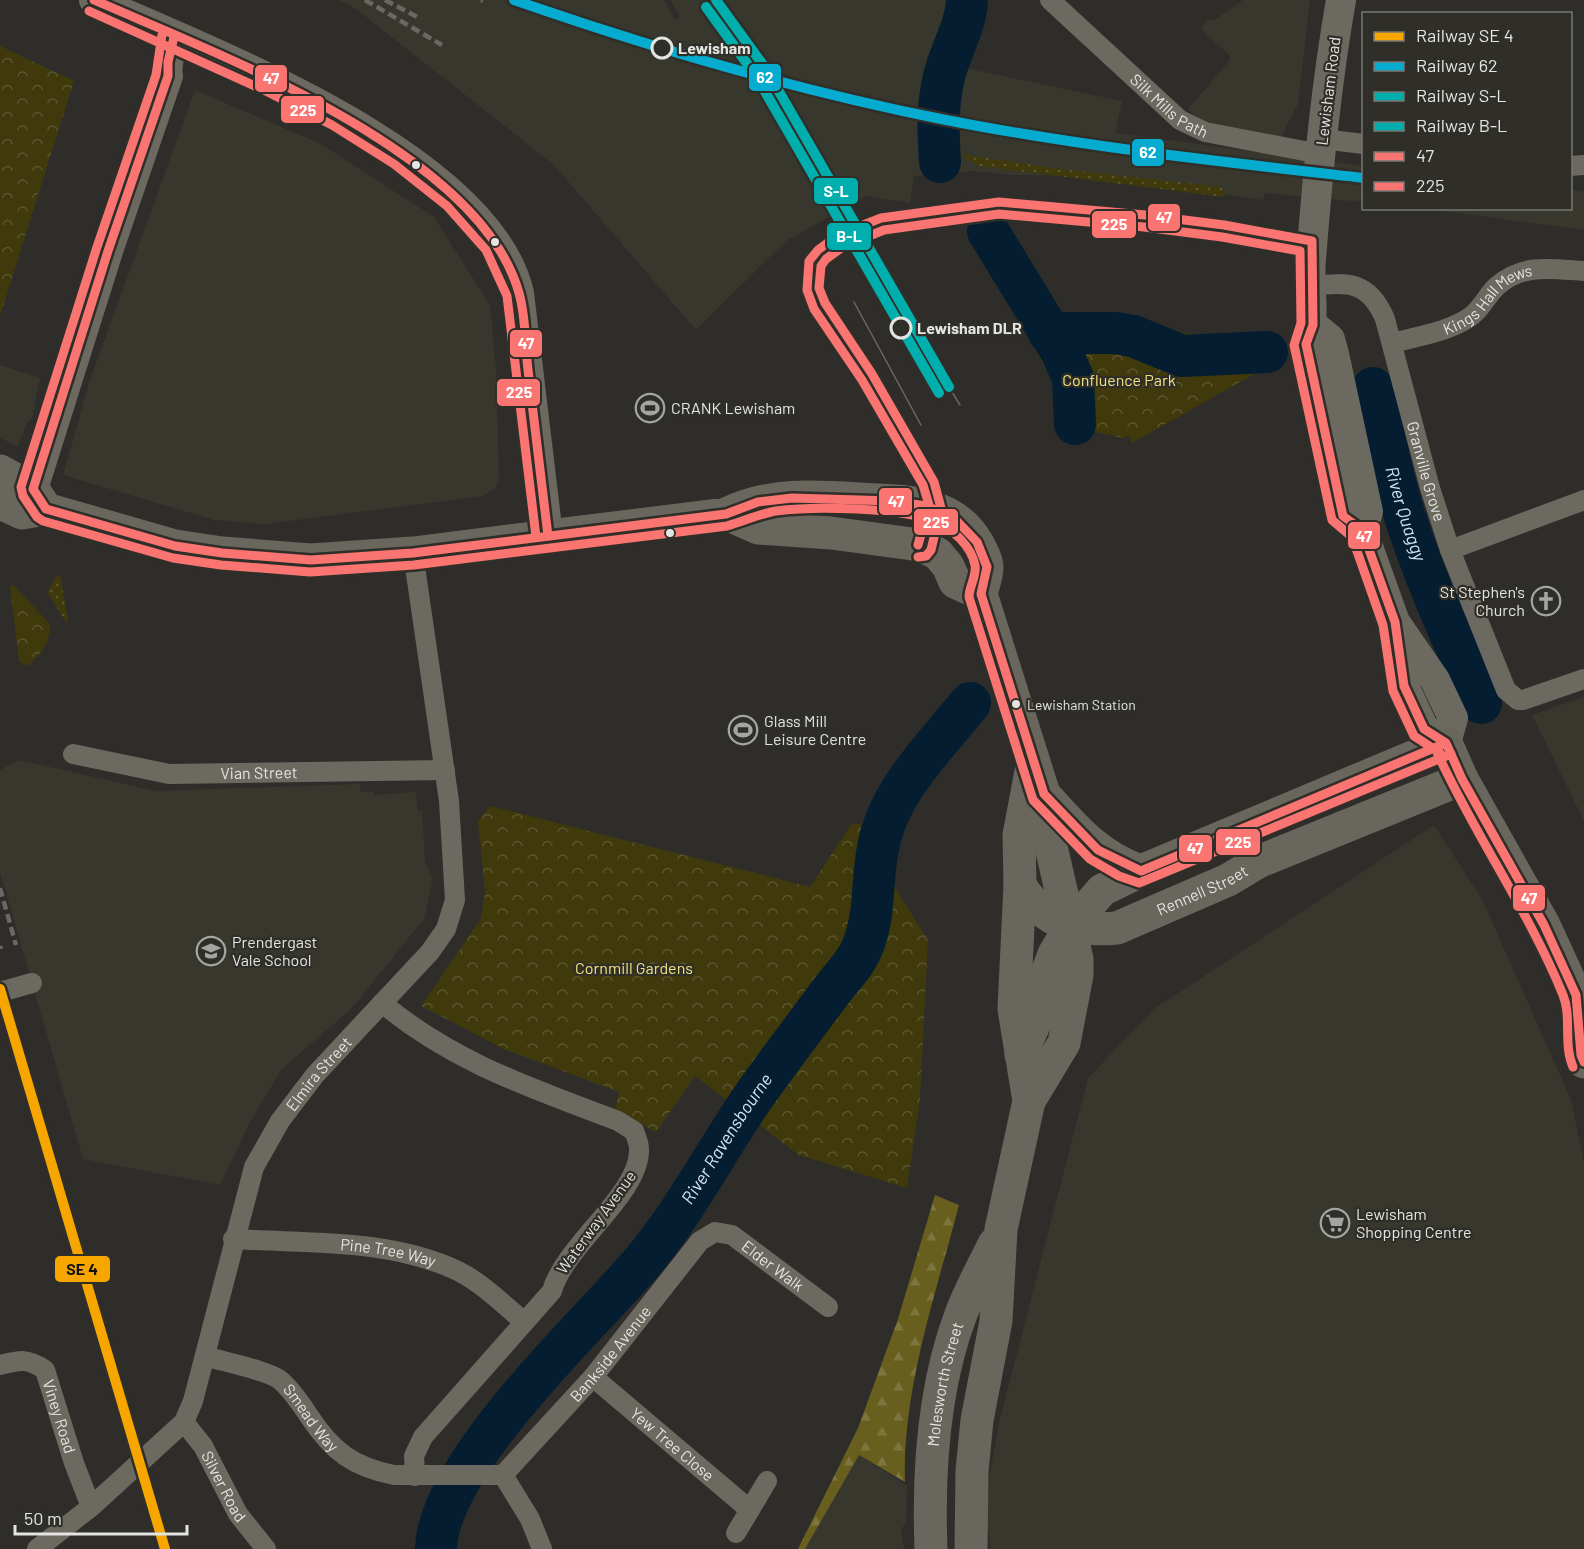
<svg xmlns="http://www.w3.org/2000/svg" width="1584" height="1549" viewBox="0 0 1584 1549" font-family="Barlow,sans-serif">
<style>
.built{fill:#38372d}
.grass{fill:url(#grass-dots)}
.forest{fill:url(#forest-firs)}
.park{fill:url(#park-crowns)}
.lines{fill:none;stroke-linecap:round;stroke-linejoin:round}
.river{stroke:#041d30;stroke-width:42}
.street{stroke:#6b6960;stroke-width:20}
.primary{stroke:#6c6a60;stroke-width:30}
.highway{stroke:#69665d;stroke-width:33}
.tram{stroke:#6a6864;stroke-width:1.5}
.rail{stroke:#6a6864;stroke-width:4.5;stroke-dasharray:9 4.5;stroke-linecap:butt}
.bus-1-casing{stroke:#2f2e29;stroke-width:14}
.bus-2-casing{stroke:#2f2e29;stroke-width:14}
.bus-1{stroke:#fa7571;stroke-width:9}
.bus-2{stroke:#fa7571;stroke-width:9}
.rail-1-casing{stroke:#2f2e29;stroke-width:15}
.rail-2-casing{stroke:#2f2e29;stroke-width:15}
.rail-3-casing{stroke:#2f2e29;stroke-width:15}
.rail-4-casing{stroke:#2f2e29;stroke-width:15}
.rail-1{stroke:#f7a600;stroke-width:10}
.rail-2{stroke:#06acd0;stroke-width:10}
.rail-3{stroke:#00afad;stroke-width:10}
.rail-4{stroke:#00afad;stroke-width:10}
.stop-dot{fill:#2f2e29;stroke:#e4e4e1;stroke-width:3}
.bus-dot{fill:#e4e4e1;stroke:#2f2e29;stroke-width:2}
.labels{text-anchor:middle;stroke-width:4.5;stroke-linejoin:round;paint-order:stroke}
.bus-label{font-size:14px;fill:#e4e4e1;stroke:#2f2e29;text-anchor:start}
.stop-label{font-size:16px;font-weight:bold;fill:#e4e4e1;stroke:#2f2e29;text-anchor:start}
.street-label{font-size:16px;fill:#e4e4e1;stroke:#2f2e29}
.park-label{font-size:16px;fill:#f0e17d;stroke:#2f2e29}
.poi-label{font-size:16px;fill:#e4e4e1;stroke:#2f2e29;text-anchor:start}
.water-label{font-size:18px;font-style:italic;fill:#d4e3f0;stroke:#2f2e29}
.line-badge{stroke:#2f2e29;stroke-width:2}
.badge-label{font-size:16px;text-anchor:middle;font-weight:bold;fill:#fff}
.pale-badge-label{font-size:16px;text-anchor:middle;font-weight:bold;fill:#111}
</style>
<defs>
<pattern id="grass-dots" width="8" height="8" patternUnits="userSpaceOnUse" patternTransform="scale(1.5)"><rect width="8" height="8" fill="#3f390c"/><path d="M2 2h.1M6 6h.1" fill="none" stroke="#5b562f" stroke-width="1.8" stroke-linecap="round"/></pattern>
<pattern id="forest-firs" width="22" height="20" patternUnits="userSpaceOnUse" patternTransform="scale(1.5)"><rect width="22" height="20" fill="#685e1e"/><path d="M5 1l3.5 6h-7zM16 11l3.5 6h-7z" fill="#7d753e"/></pattern>
<pattern id="park-crowns" width="20" height="18" patternUnits="userSpaceOnUse" patternTransform="scale(1.5)"><rect width="20" height="18" fill="#3f390c"/><path d="M2 6a3 3 0 1 1 6 0M12 15a3 3 0 1 1 6 0" fill="none" stroke="#5b562f"/></pattern>
</defs>
<rect width="100%" height="100%" fill="#2e2d2a"/>
<!-- built -->
<path class="built" d="M339 0H664L675 20 680 17 670 0H966L953 9 926 60 1122 101 1115 133 1363 166V202L1265 193 1263 200 1099 176 1011 175 973 171 914 176 910 203 866 196 786 241 696 330 553 164 356 9Z
M1243 0H1310L1298 104 1281 137 1206 127 1188 109 1230 60V56L1201 29 1209 19 1213 21Z
M195 90 321 144 434 217 490 305 496 370 499 477 496 487 484 496 265 524 214 520 63 475 90 380Z
M1571 190 1584 191V230L1429 209 1570 208Z
M0 365 40 378 32 418 26 424 18 447 0 438Z
M1584 697V821L1532 715Z
M19 760 156 791 360 784V792H374L375 795 416 792 418 811H422L425 862 433 878 424 919 352 1008 281 1070 250 1122 220 1185 83 1159 0 872V770Z
M1434 825 1483 901 1571 1100 1584 1163V1549H991L987 1523 988 1483 1000 1419 1088 1078 1154 1009Z
M850 1449 907 1486 906 1523 901 1529 904 1549H801Z"/>
<!-- grass -->
<path class="grass" d="M959 154 1054 168 1222 187 1224 197 979 166Z
M60 575 68 620 66 622 47 592 57 576Z"/>
<!-- forest -->
<path class="forest" d="M935 1195 959 1205C936 1293 902 1391 905 1482L859 1455 805 1549H798L858 1428 898 1319Z"/>
<!-- park -->
<path class="park" d="M0 46 74 81 0 316Z
M1055 316 1268 344 1265 368 1132 443 1128 436 1123 438 1078 428 1026 333Z
M13 585 49 623C53 638 40 658 27 666L19 661 10 587Z
M490 806 810 887 852 823 868 826 898 893 928 940 920 1099 907 1188 799 1155 695 1076 656 1132 615 1109 619 1092 504 1049 421 1006 481 918 485 891 478 821Z"/>
<g class="lines">
<!-- river -->
<g class="river">
<path d="M940 162C938 134 937 104 944 77 950 50 966 27 967 0"/>
<path d="M988 231 1061 351 1073 378 1075 424"/>
<path d="M1049 333H1115L1133 336 1182 356 1267 352"/>
<path id="s1" d="M1373 388C1382 426 1390 466 1401 504 1422 573 1452 638 1481 703"/>
<path id="s2" d="M436 1549C438 1463 590 1325 645 1259 688 1207 718 1147 756 1093 781 1058 807 1024 832 990 842 977 856 963 862 948 876 915 871 883 878 848 888 791 935 747 970 703"/>
</g>
<!-- street -->
<g class="street">
<path id="s3" d="M1050 0 1180 120 1205 132 1320 154"/>
<path d="M1322 139 1364 144"/>
<path d="M1570 166 1584 165"/>
<path id="s4" d="M1311 286C1349 282 1369 281 1385 319L1430 488 1450 550 1506 690 1518 700H1523L1584 679"/>
<path id="s5" d="M1392 343C1418 336 1448 332 1470 317 1481 310 1487 295 1497 286 1523 263 1552 269 1584 271"/>
<path d="M1450 550 1584 500"/>
<path id="s6" d="M73 754 169 774 445 770"/>
<path d="M0 992 32 983"/>
<path d="M382 1003C454 1063 532 1088 618 1121L634 1131C636 1136 639 1143 639 1149 641 1193 564 1246 552 1291L423 1437 414 1456 415 1476"/>
<path id="s7" d="M233 1239C309 1244 388 1238 458 1271 482 1283 503 1304 523 1321"/>
<path id="s8" d="M205 1356C220 1361 270 1371 280 1380 292 1390 301 1404 309 1416 332 1451 353 1467 394 1475H503"/>
<path id="s9" d="M0 1365C20 1360 28 1358 45 1370L74 1463 91 1507"/>
<path id="s10" d="M593 1377 750 1510"/>
<path id="s11" d="M184 1422 203 1446 238 1514 266 1549"/>
<path id="s12" d="M503 1475 593 1377 700 1241 715 1232 732 1235 828 1307"/>
<path d="M503 1475 530 1519 542 1549"/>
<path d="M736 1533 767 1481"/>
<path id="s13" d="M37 1549 91 1507 184 1422 193 1401 254 1167 280 1121 315 1075 430 952 446 929 455 900 449 801 413 553"/>
</g>
<!-- primary -->
<path class="primary" d="M94 0C211 53 487 156 519 293L548 536
M1341 0C1326 86 1318 172 1311 259 1308 290 1317 315 1306 344L1343 516 1362 530 1395 622 1404 686 1424 729 1446 743 1453 718 1435 680 1395 622
M1313 325 1330 339 1334 354 1368 512 1362 530
M33 489 108 251 168 76C165 64 172 50 174 37"/>
<!-- highway -->
<g class="highway">
<path d="M0 471 33 489 46 509"/>
<path d="M0 503 22 513 46 509 175 546 222 553 311 560 413 553 726 514C769 493 813 496 860 499 904 501 952 500 977 542 981 549 987 560 987 567 987 576 983 586 981 594"/>
<path d="M726 514 758 528 831 533 920 545 938 554 948 566 955 582 981 594"/>
<path d="M981 594 1044 794 1049 838 1077 959V975L1064 1043 1029 1101"/>
<path d="M1044 794C1073 826 1098 857 1141 871"/>
<path id="s14" d="M1020 885C1042 922 1075 932 1117 928L1228 880 1258 862 1462 779"/>
<path d="M1576 995 1581 1055 1584 1062"/>
<path d="M1021 1055 1039 1013 1047 973 1054 954 1071 926 1102 890 1141 871 1446 743 1462 779 1544 925 1576 995 1584 1004"/>
<path id="s15" d="M931 1549C928 1471 933 1388 961 1314 970 1290 983 1267 994 1244"/>
<path d="M971 1549 972 1471 977 1420 996 1321 1001 1229 1029 1101 1014 1009 1020 885 1019 835 1033 761"/>
</g>
<!-- tram -->
<path class="tram" d="M854 302 921 425
M949 387 960 405"/>
<!-- rail -->
<path class="rail" d="M365 0 442 45
M385 0 421 19
M481 0 483 1
M0 888 16 945
M0 946 1 949"/>
<!-- bus-1 casing -->
<g class="bus-1-casing">
<path id="bus-1" d="M94 0C217 54 480 152 519 293 526 317 525 345 528 370 535 425 541 481 548 536
M174 37 168 62V76L108 251 33 489 46 509 175 546 222 553 311 560 413 553 726 514 758 502 792 498 893 501 926 506 954 518 977 542 987 567 981 594 1044 794 1098 850 1141 871 1446 743
M918 545 929 505 923 485 862 380 814 309 807 290 809 261 818 250 838 235 881 218 999 202 1145 215 1224 225 1312 241 1313 325 1306 344 1343 516 1362 530 1395 622 1404 686 1424 729 1446 743
M1446 743 1462 779 1544 925 1576 995 1581 1055 1584 1062"/>
</g>
<!-- bus-2 casing -->
<g class="bus-2-casing">
<path id="bus-2" d="M89 11 266 91 332 125 394 164 447 206 486 250 507 296 536 537
M162 35 156 75 97 247 21 487 23 496 37 517 43 521 173 558 221 565 310 572 414 565 727 526C744 521 759 514 776 511 813 506 902 507 936 522 953 529 971 546 975 565 977 576 969 586 969 597L1033 800 1090 859 1119 876 1139 883 1451 754
M918 557 926 556 931 550 941 508 934 482 872 374 825 303 819 288 821 266 826 259 844 246 884 230 999 214 1144 227 1222 237 1300 251 1301 323 1294 345 1332 520 1352 537 1383 625 1393 691 1414 736 1440 753
M1435 748C1473 833 1528 909 1563 995 1572 1017 1563 1044 1573 1067"/>
</g>
<!-- bus-1 -->
<use href="#bus-1" class="bus-1"/>
<!-- bus-2 -->
<use href="#bus-2" class="bus-2"/>
<!-- rail-1 casing -->
<g class="rail-1-casing">
<path id="rail-1" d="M0 989 165 1549"/>
</g>
<!-- rail-2 casing -->
<g class="rail-2-casing">
<path id="rail-2" d="M514 0C655 49 799 91 946 120 1084 147 1224 162 1364 178"/>
</g>
<!-- rail-3 casing -->
<g class="rail-3-casing">
<path id="rail-3" d="M716 0 766 69 949 387"/>
</g>
<!-- rail-4 casing -->
<g class="rail-4-casing">
<path id="rail-4" d="M706 7 756 76 939 393"/>
</g>
<!-- rail-1 -->
<use href="#rail-1" class="rail-1"/>
<!-- rail-2 -->
<use href="#rail-2" class="rail-2"/>
<!-- rail-3 -->
<use href="#rail-3" class="rail-3"/>
<!-- rail-4 -->
<use href="#rail-4" class="rail-4"/>
</g>
<!-- icons -->
<defs>
<g id="stadium-ring" transform="scale(1.5)"><circle r="9.5" fill="#2f2e29" stroke="#a4a4a1" stroke-width="1.5"/><path d="M0-5a6.5 5 0 1 0 0 10a6.5 5 0 1 0 0-10ZM-3.5-1.8h7v3.6h-7Z" fill="#a4a4a1"/></g>
<g id="church-ring" transform="scale(1.5)"><circle r="9.5" fill="#2f2e29" stroke="#a4a4a1" stroke-width="1.5"/><path d="M-1.2-6h2.4v3.5h3.3v2.4h-3.3V6h-2.4V-.1h-3.3v-2.4h3.3Z" fill="#a4a4a1"/></g>
<g id="school-ring" transform="scale(1.5)"><circle r="9.5" fill="#2f2e29" stroke="#a4a4a1" stroke-width="1.5"/><path d="M0-5L7-2L0 1L-7-2ZM-4 1L0 2.5L4 1V4Q0 6-4 4Z" fill="#a4a4a1"/></g>
<g id="supermarket-ring" transform="scale(1.5)"><circle r="9.5" fill="#2f2e29" stroke="#a4a4a1" stroke-width="1.5"/><path d="M-6-5.5h2.5l.6 2H6L4.5 2H-2.5L-4.4-4H-6ZM-1.5 3.2a1.3 1.3 0 1 0 .1 0ZM3 3.2a1.3 1.3 0 1 0 .1 0Z" fill="#a4a4a1"/></g>
</defs>
<g fill-rule="evenodd">
<use href="#stadium-ring" x="650" y="408"/>
<use href="#church-ring" x="1546" y="601"/>
<use href="#stadium-ring" x="743" y="730"/>
<use href="#school-ring" x="211" y="951"/>
<use href="#supermarket-ring" x="1335" y="1223"/>
</g>
<!-- markers -->
<g class="stop-dot">
<circle cx="662" cy="48" r="10"/>
<circle cx="901" cy="328" r="10"/>
</g>
<g class="bus-dot">
<circle cx="416" cy="165" r="5"/>
<circle cx="495" cy="242" r="5"/>
<circle cx="670" cy="533" r="5"/>
<circle cx="1016" cy="704" r="5"/>
</g>
<g class="labels">
<!-- bus labels -->
<g class="bus-label">
<text x="1027" y="710">Lewisham Station</text>
</g>
<!-- stop labels -->
<g class="stop-label">
<text x="678" y="54">Lewisham</text>
<text x="917" y="334">Lewisham DLR</text>
</g>
<!-- street labels -->
<g class="street-label">
<text transform="translate(1328 91) rotate(-83)" y="6">Lewisham Road</text>
<text dy="6" stroke="none"><textPath href="#s3" startOffset="160">Silk Mills Path</textPath></text>
<text dy="6" stroke="none"><textPath href="#s5" startOffset="108">Kings Hall Mews</textPath></text>
<text dy="6" stroke="none"><textPath href="#s4" startOffset="248">Granville Grove</textPath></text>
<text dy="6" stroke="none"><textPath href="#s6" startOffset="188">Vian Street</textPath></text>
<text dy="6" stroke="none"><textPath href="#s14" startOffset="206">Rennell Street</textPath></text>
<text dy="6" stroke="none"><textPath href="#s13" startOffset="573">Elmira Street</textPath></text>
<text transform="translate(596 1222) rotate(-54)" y="6">Waterway Avenue</text>
<text dy="6" stroke="none"><textPath href="#s7" startOffset="156">Pine Tree Way</textPath></text>
<text dy="6" stroke="none"><textPath href="#s12" startOffset="392">Elder Walk</textPath></text>
<text dy="6" stroke="none"><textPath href="#s12" startOffset="162">Bankside Avenue</textPath></text>
<text dy="6" stroke="none"><textPath href="#s15" startOffset="166">Molesworth Street</textPath></text>
<text dy="6" stroke="none"><textPath href="#s9" startOffset="96">Viney Road</textPath></text>
<text dy="6" stroke="none"><textPath href="#s8" startOffset="128">Smead Way</textPath></text>
<text dy="6" stroke="none"><textPath href="#s10" startOffset="104">Yew Tree Close</textPath></text>
<text dy="6" stroke="none"><textPath href="#s11" startOffset="76">Silver Road</textPath></text>
</g>
<!-- park labels -->
<g class="park-label">
<text x="1119" y="386">Confluence Park</text>
<text x="634" y="974">Cornmill Gardens</text>
</g>
<!-- poi labels -->
<g class="poi-label">
<text x="671" y="414">CRANK Lewisham</text>
<text x="1525" y="598" text-anchor="end">St Stephen's<tspan x="1525" dy="18">Church</tspan></text>
<text x="764" y="727">Glass Mill<tspan x="764" dy="18">Leisure Centre</tspan></text>
<text x="232" y="948">Prendergast<tspan x="232" dy="18">Vale School</tspan></text>
<text x="1356" y="1220">Lewisham<tspan x="1356" dy="18">Shopping Centre</tspan></text>
</g>
<!-- water labels -->
<g class="water-label">
<text dy="6" stroke="none"><textPath href="#s1" startOffset="130">River Quaggy</textPath></text>
<text dy="6" stroke="none"><textPath href="#s2" startOffset="508">River Ravensbourne</textPath></text>
</g>
</g>
<g class="line-badge">
<rect x="748" y="63" width="34" height="29" rx="6" fill="#06acd0"/>
<rect x="254" y="64" width="34" height="29" rx="6" fill="#fa7571"/>
<rect x="280" y="95" width="45" height="29" rx="6" fill="#fa7571"/>
<rect x="1131" y="138" width="34" height="29" rx="6" fill="#06acd0"/>
<rect x="813" y="177" width="46" height="28" rx="6" fill="#00afad"/>
<rect x="1147" y="203" width="34" height="29" rx="6" fill="#fa7571"/>
<rect x="1091" y="210" width="46" height="29" rx="6" fill="#fa7571"/>
<rect x="826" y="222" width="46" height="29" rx="6" fill="#00afad"/>
<rect x="509" y="329" width="34" height="29" rx="6" fill="#fa7571"/>
<rect x="496" y="378" width="45" height="29" rx="6" fill="#fa7571"/>
<rect x="878" y="487" width="35" height="29" rx="6" fill="#fa7571"/>
<rect x="913" y="508" width="46" height="28" rx="6" fill="#fa7571"/>
<rect x="1347" y="521" width="34" height="29" rx="6" fill="#fa7571"/>
<rect x="1215" y="828" width="46" height="28" rx="6" fill="#fa7571"/>
<rect x="1178" y="834" width="35" height="29" rx="6" fill="#fa7571"/>
<rect x="1512" y="884" width="34" height="28" rx="6" fill="#fa7571"/>
<rect x="54" y="1255" width="57" height="28" rx="6" fill="#f7a600"/>
</g>
<g class="badge-label">
<text x="765" y="83">62</text>
<text x="271" y="84">47</text>
<text x="303" y="116">225</text>
<text x="1148" y="158">62</text>
<text x="836" y="197">S-L</text>
<text x="1164" y="223">47</text>
<text x="1114" y="230">225</text>
<text x="849" y="242">B-L</text>
<text x="526" y="349">47</text>
<text x="519" y="398">225</text>
<text x="896" y="507">47</text>
<text x="936" y="528">225</text>
<text x="1364" y="542">47</text>
<text x="1238" y="848">225</text>
<text x="1195" y="854">47</text>
<text x="1529" y="904">47</text>
</g>
<g class="pale-badge-label">
<text x="82" y="1275">SE 4</text>
</g>
<!-- legend -->
<rect x="1362" y="12" width="210" height="198" fill="#2f2e29" stroke="#777773" stroke-width="1.5"/>
<rect x="1374" y="32" width="30" height="9" fill="#f7a600" stroke="#777773" stroke-width="1.5"/>
<text x="1416" y="42" font-size="18" fill="#e4e4e1">Railway SE 4</text>
<rect x="1374" y="62" width="30" height="9" fill="#06acd0" stroke="#777773" stroke-width="1.5"/>
<text x="1416" y="72" font-size="18" fill="#e4e4e1">Railway 62</text>
<rect x="1374" y="92" width="30" height="9" fill="#00afad" stroke="#777773" stroke-width="1.5"/>
<text x="1416" y="102" font-size="18" fill="#e4e4e1">Railway S-L</text>
<rect x="1374" y="122" width="30" height="9" fill="#00afad" stroke="#777773" stroke-width="1.5"/>
<text x="1416" y="132" font-size="18" fill="#e4e4e1">Railway B-L</text>
<rect x="1374" y="152" width="30" height="9" fill="#fa7571" stroke="#777773" stroke-width="1.5"/>
<text x="1416" y="162" font-size="18" fill="#e4e4e1">47</text>
<rect x="1374" y="182" width="30" height="9" fill="#fa7571" stroke="#777773" stroke-width="1.5"/>
<text x="1416" y="192" font-size="18" fill="#e4e4e1">225</text>
<!-- scale -->
<path d="M15 1525v9h172v-9" fill="none" stroke="#e4e4e1" stroke-width="3"/>
<text x="24" y="1525" font-size="18" fill="#e4e4e1" stroke="#2f2e29" stroke-width="4.5" paint-order="stroke">50 m</text>
</svg>
